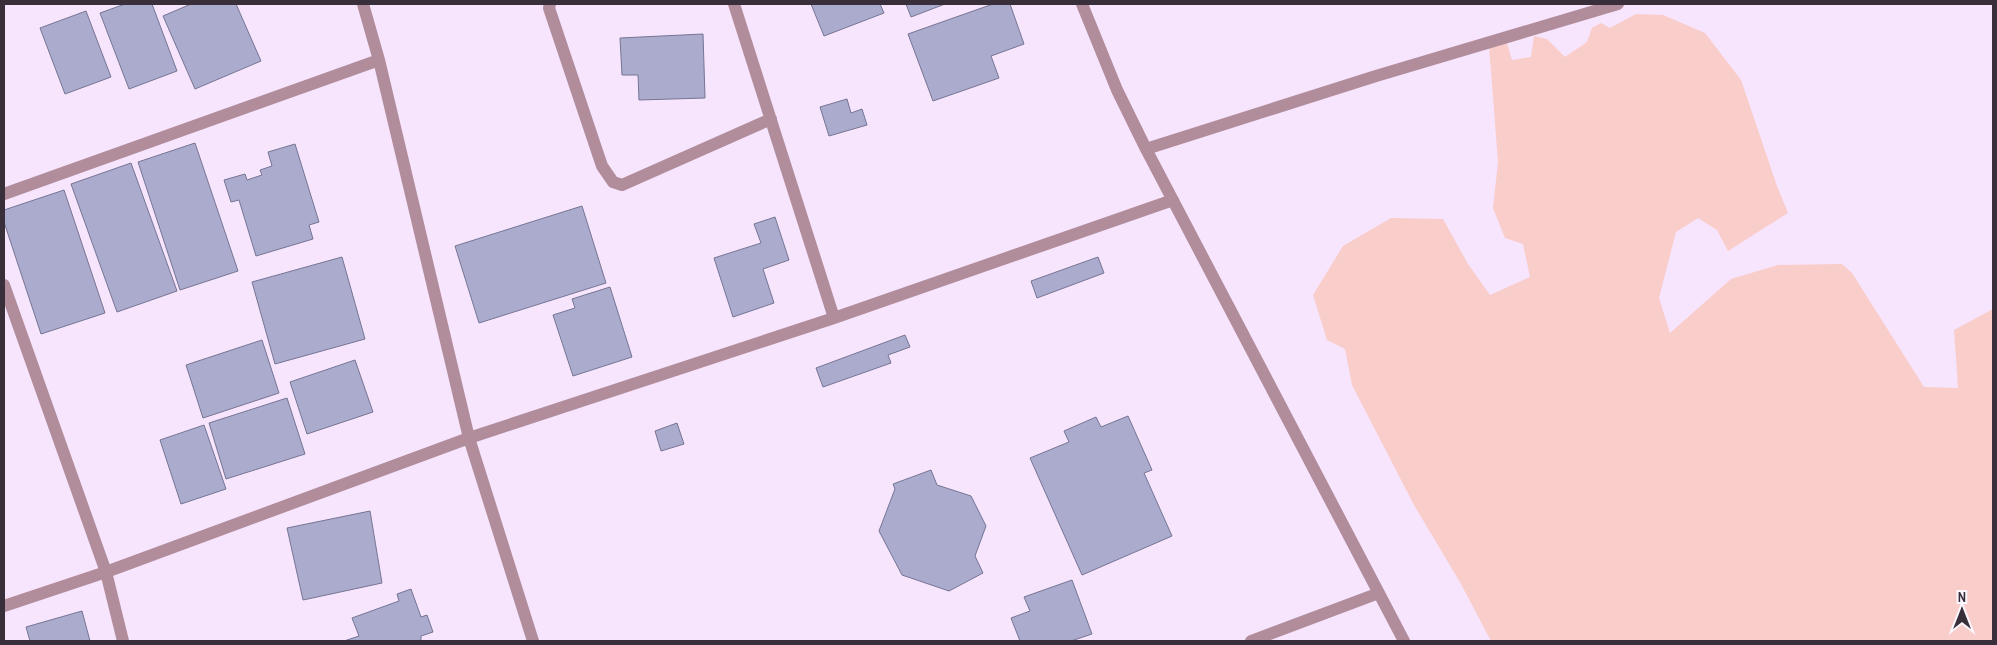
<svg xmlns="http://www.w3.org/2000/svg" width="1997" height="645" viewBox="0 0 1997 645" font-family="'Archivo Narrow',sans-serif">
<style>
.green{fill:#f9cdc9}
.building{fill:#ababcd;stroke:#757594}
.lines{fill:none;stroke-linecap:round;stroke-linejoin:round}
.minor{stroke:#b18d9c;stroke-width:12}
</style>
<rect width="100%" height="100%" fill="#f7e4fd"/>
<!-- green -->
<path class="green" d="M1636 14 1663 15 1705 33 1741 80 1777 186 1788 213 1728 251 1717 230 1698 218 1676 232 1659 298 1670 333 1731 279 1778 265 1842 264 1852 273 1924 387 1958 388 1954 330 1993 309V641H1491L1461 584 1414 505 1352 385 1345 349 1327 340 1313 295 1343 246 1391 218 1443 219 1468 264 1490 295 1530 277 1523 244 1505 238 1493 208 1498 162 1489 45 1506 40 1512 60 1531 57 1534 36 1547 39 1565 57 1587 42 1592 28 1601 23 1610 28Z"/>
<!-- building -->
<path class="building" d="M125 4H152L177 71 129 89 100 13Z
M191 4H236L261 61 195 89 163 16Z
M811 4H880L884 13 824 36Z
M906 4H945L911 17Z
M993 4H1010L1024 44 991 56 999 78 933 101 908 34Z
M86 11 111 77 65 94 40 28Z
M703 34 705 98 639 100 638 75H622L620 38Z
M847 99 851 113 862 109 867 125 829 136 820 107Z
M195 143 238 271 180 290 138 162Z
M295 144 319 222 309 225 313 239 256 256 239 200 231 202 224 180 245 174 247 180 262 175 260 170 272 166 268 152Z
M131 163 177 291 117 312 71 184Z
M64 190 105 313 41 334 4 222V210Z
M582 206 606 283 479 323 455 246Z
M775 217 789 260 763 269 774 303 733 317 714 258 761 243 754 224Z
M342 257 365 339 275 364 252 282Z
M1098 257 1104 273 1037 298 1031 281Z
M610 287 632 357 573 376 553 315 575 308 572 299Z
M905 335 910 347 888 355 891 363 823 387 816 368Z
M262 340 279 393 203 418 186 365Z
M355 360 373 412 307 434 290 382Z
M287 398 305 454 226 479 209 423Z
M1128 416 1152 470 1144 473 1172 536 1082 575 1030 458 1069 442 1064 431 1096 417 1101 427Z
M677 423 684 444 661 451 655 431Z
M204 425 226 489 181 504 160 440Z
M931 470 937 485 971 496 986 526 975 556 983 573 949 591 902 575 879 531 895 489 893 484Z
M370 511 382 583 303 600 287 528Z
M1072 580 1092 634 1071 641H1020L1011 618 1030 611 1024 597Z
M411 589 421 617 427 615 433 632 421 636V641H344L359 636 352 618 399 601 397 594Z
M82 611 90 641H30L26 627Z"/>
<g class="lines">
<!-- minor -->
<path class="minor" d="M363 4 379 60 469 438 533 641
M550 4 549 8 602 166 613 182 622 185 771 119
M734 4 834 318
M1082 4 1117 90 1146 149 1404 641
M1146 149 1376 76 1618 4
M4 194 379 60
M4 285 106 572 123 641
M4 606 106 572 469 438 834 318 1173 200
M1251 641 1379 593"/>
</g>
<!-- border -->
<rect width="1997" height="645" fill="none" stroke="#382f3b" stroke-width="10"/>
<!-- north arrow -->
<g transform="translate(1962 610)" stroke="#fcf7fe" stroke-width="4" paint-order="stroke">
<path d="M0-4L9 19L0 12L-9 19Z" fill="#382f3b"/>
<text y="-8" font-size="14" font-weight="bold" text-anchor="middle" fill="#382f3b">N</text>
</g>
</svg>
